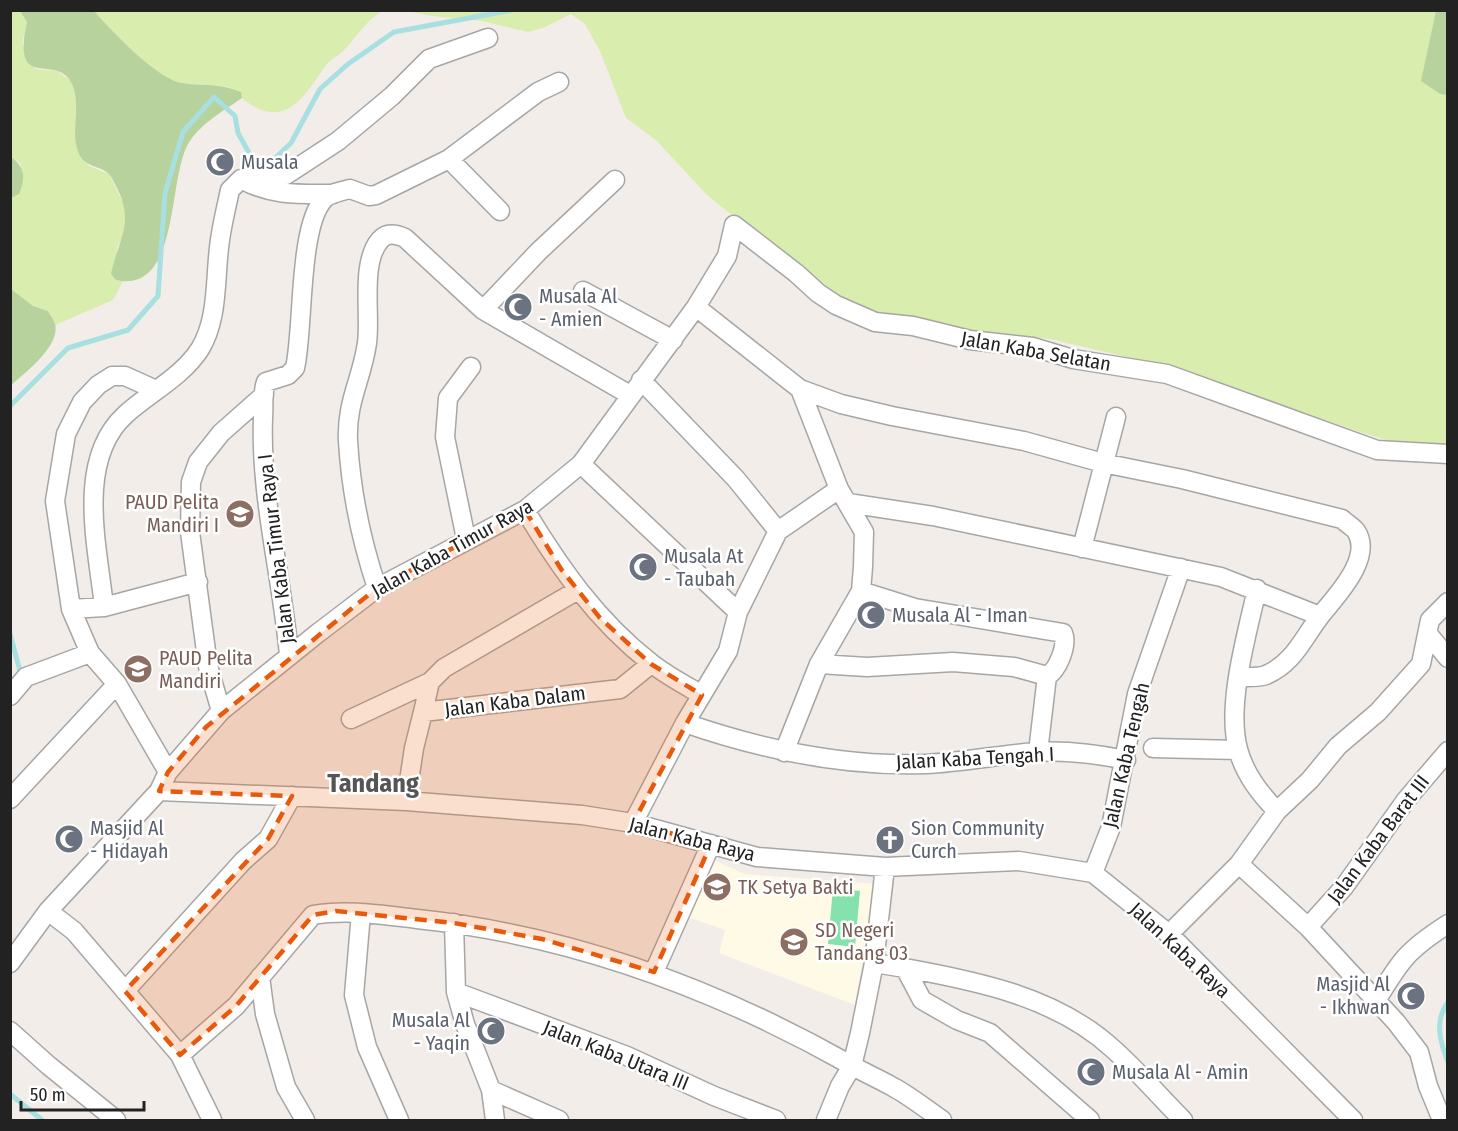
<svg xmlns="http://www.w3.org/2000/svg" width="1458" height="1131" viewBox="0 0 1458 1131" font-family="'Fira Sans Condensed',sans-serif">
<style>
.education{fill:#fffae5}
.grass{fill:#d9edae}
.forest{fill:#b7d29d}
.pitch{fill:#85e2ac}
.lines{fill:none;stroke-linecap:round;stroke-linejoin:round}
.stream{stroke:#a8dfe0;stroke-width:5}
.minor-casing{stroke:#a6a6a6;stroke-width:21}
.minor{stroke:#fff;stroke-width:18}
.marked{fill:#e8590c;fill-opacity:0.2;stroke:#e8590c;stroke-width:4.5;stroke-dasharray:12 8;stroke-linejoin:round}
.labels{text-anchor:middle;stroke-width:5;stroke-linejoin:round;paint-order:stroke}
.worship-label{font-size:20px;fill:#5b616d;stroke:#fff;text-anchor:start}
.street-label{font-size:20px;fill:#222;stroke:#fff}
.education-label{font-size:20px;fill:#785e54;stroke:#fff;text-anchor:start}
.district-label{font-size:26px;font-weight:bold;fill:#555;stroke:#fff}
</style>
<rect width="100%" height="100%" fill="#f2ede9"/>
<!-- education -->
<path class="education" d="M711 859 745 874 875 884 855 1005 719 953 725 930 682 915Z"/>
<!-- grass -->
<path class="grass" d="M11 11H20L27 22 22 44 35 69 57 71 71 81 78 105 75 128 89 166 109 174 126 209 124 234 117 248 116 280 123 281 113 300 55 325 48 311 33 306 11 289 10 198 19 194 21 164 10 156Z
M94 11H382C364 22 356 39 341 53 336 57 330 60 326 65 304 97 284 133 242 98L241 92C221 82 203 86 182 83 156 78 111 30 94 11Z
M407 11H1436L1431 40 1440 94 1447 95V448L1397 443 1363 433 1308 414 1234 393 1157 364 1050 339 929 326 858 311 830 294 707 195 656 140 626 118 600 51 585 24 571 14 543 28 528 32 482 21 432 16Z"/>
<!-- forest -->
<path class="forest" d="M20 11H94C111 30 157 79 182 83 203 86 221 83 241 92L242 98C222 112 198 125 187 146 168 183 179 294 116 280L111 274C119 238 135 222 116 186 114 183 112 177 109 174 100 165 86 168 79 154 69 132 83 106 71 82 56 53 11 93 27 22Z
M1436 11H1447V95L1440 94 1421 81Z
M10 156C25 167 26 177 19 194L11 198Z
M11 289 33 306 48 311C50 315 54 320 55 324 61 345 25 373 11 385Z"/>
<!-- pitch -->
<path class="pitch" d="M833 888 860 891 855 947 828 944Z"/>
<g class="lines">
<!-- stream -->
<path class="stream" d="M10 406 68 348 128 330 158 296 165 193 183 132 214 97 235 116 238 133 254 162 272 161 291 143 320 89 348 64 394 32 512 10
M10 634 20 671 19 676
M1448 1002C1434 1021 1440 1042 1448 1062
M10 1094 42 1120"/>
<!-- minor casing -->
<g class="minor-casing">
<path id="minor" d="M449 159 500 211
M243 180C272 196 301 194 333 194
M583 291 673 340
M696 307 800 389 841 404 892 416 1024 441 1103 463 1182 479 1342 519C1346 523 1353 527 1356 531 1374 558 1335 597 1321 615 1303 638 1294 663 1266 675 1258 678 1247 677 1238 677
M483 310 538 252 615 180
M641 380 736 479 778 531
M156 390 125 376H112L98 385 82 402 66 434 55 501 71 609 90 653 117 684 168 772
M581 464 738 612
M848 503 933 516 1221 577 1320 616
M525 510C560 568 597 621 651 663 666 675 685 685 702 695
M466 539 445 437 448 398 471 367
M1082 548 1116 417
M377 588C361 540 351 492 348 441 346 402 362 379 367 343 371 315 360 263 380 240 387 232 396 234 405 238L483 310 630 395
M1257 589C1247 634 1226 705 1238 749 1244 773 1260 794 1277 811
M861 591 915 608 1063 633C1068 645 1058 670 1047 676
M104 607C98 548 75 461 125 415 149 393 182 377 200 349 218 320 215 281 219 248 221 228 226 209 230 190L241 179 286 175 338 141 392 96 429 59 488 38
M71 609 104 607 198 582
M1428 634 1448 658
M289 655C282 576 260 498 263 418 264 407 262 392 266 382L288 375 295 368C304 329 298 227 324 199 330 193 342 191 350 189L369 196 376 195 449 159 538 92 559 82
M819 664 867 667 953 662 1014 667 1047 676
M10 696 26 677 90 653
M221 711 208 666 190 532 191 482 198 462 221 433 264 395
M423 712 430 682 444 668 578 590
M351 719 430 682
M685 723C763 750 842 767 926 764 963 762 999 755 1035 752 1065 750 1097 754 1126 760
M1153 748 1238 750
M784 752 819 664 861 591 863 567 864 532 839 489 800 389
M1038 752 1047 676
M159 791 168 772 221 711 318 633 377 588 525 510 581 464 696 307 727 256 734 225 796 273 818 293 836 305 875 322 913 326 970 340 1033 347 1073 359 1167 374 1377 450 1448 454
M10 799 117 684
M406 801 414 748 423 712 620 689 651 664
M633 823 685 723 728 651 738 612 778 531 839 489
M1239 864 1308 927 1396 1022 1419 1052 1428 1086 1442 1120
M1093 873 1111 827 1137 694 1181 568
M48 911 74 931 180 1055 212 1120
M361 913 354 995 367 1047 399 1120
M454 923 456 992 465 1024 491 1090 495 1120
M1308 927 1344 887 1406 800 1448 751
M1169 934 1239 864 1277 811 1310 780 1338 746 1378 712 1421 664 1430 620 1448 602
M10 963 48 911 159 791 406 801 582 815 633 823 757 857 885 867 1019 861 1093 873 1169 934 1353 1120
M874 963 905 968 922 1000 957 1020 990 1033 1090 1120
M905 968C977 981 1056 997 1112 1048 1137 1070 1159 1096 1183 1120
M654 972 711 844
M260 977 265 1014 286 1087 305 1120
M125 991 243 861 268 839 292 796
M456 992 627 1056 714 1096 776 1120
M1376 1001C1400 961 1407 950 1448 924
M10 1031 48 1065 116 1120
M180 1055 236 1006 313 915C347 909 382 915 417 919 571 935 714 988 849 1064 863 1072 879 1079 893 1087 910 1096 926 1109 942 1120
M491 1090 559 1120
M826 1120 840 1086 852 1066 860 1033 874 963 885 867"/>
</g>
<!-- minor -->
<use href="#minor" class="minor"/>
</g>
<!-- marked area -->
<path class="marked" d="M525 510 561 569 600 618 651 664 702 695 633 823 711 844 654 972 542 939 454 923 336 911 313 915 236 1006 180 1055 125 991 268 839 292 796 159 791 168 772 206 727 377 588Z"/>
<!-- icons -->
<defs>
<g id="mosque-disc" transform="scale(1.5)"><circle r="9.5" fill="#6b7280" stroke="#fff"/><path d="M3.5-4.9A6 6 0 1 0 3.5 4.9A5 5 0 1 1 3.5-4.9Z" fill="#fff"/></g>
<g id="school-disc" transform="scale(1.5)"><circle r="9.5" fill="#8d6e63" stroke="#fff"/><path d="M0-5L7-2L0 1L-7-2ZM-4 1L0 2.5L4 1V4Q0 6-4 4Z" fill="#fff"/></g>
<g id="church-disc" transform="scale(1.5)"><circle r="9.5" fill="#6b7280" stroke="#fff"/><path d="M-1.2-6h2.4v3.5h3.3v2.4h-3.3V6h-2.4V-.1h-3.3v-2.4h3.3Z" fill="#fff"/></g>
</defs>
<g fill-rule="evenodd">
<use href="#mosque-disc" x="220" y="162"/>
<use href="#mosque-disc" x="518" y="307"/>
<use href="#school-disc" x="240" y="514"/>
<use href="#mosque-disc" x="643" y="567"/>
<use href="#mosque-disc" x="871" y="615"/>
<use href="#school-disc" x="138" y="669"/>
<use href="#mosque-disc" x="69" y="839"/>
<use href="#church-disc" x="890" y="840"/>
<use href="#school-disc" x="717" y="887"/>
<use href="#school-disc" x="794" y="942"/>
<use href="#mosque-disc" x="1411" y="996"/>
<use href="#mosque-disc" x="491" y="1031"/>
<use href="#mosque-disc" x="1091" y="1072"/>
</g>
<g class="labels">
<!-- worship labels -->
<g class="worship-label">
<text x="241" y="169">Musala</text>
<text x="539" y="303">Musala Al<tspan x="539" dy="23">- Amien</tspan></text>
<text x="664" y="563">Musala At<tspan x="664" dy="23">- Taubah</tspan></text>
<text x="892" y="622">Musala Al - Iman</text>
<text x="90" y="835">Masjid Al<tspan x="90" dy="23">- Hidayah</tspan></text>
<text x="911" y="835">Sion Community<tspan x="911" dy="23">Curch</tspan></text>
<text x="1390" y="991" text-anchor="end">Masjid Al<tspan x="1390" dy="23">- Ikhwan</tspan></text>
<text x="470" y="1027" text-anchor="end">Musala Al<tspan x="470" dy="23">- Yaqin</tspan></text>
<text x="1112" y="1079">Musala Al - Amin</text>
</g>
<!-- street labels -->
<g class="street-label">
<text transform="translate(1036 351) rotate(10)" y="7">Jalan Kaba Selatan</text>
<text transform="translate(452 548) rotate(-29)" y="7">Jalan Kaba Timur Raya</text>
<text transform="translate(276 549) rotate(-97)" y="7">Jalan Kaba Timur Raya I</text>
<text transform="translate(515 701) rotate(-7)" y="7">Jalan Kaba Dalam</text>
<text transform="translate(1126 755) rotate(-77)" y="7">Jalan Kaba Tengah</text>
<text transform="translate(975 758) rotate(-3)" y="7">Jalan Kaba Tengah I</text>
<text transform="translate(692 839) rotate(14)" y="7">Jalan Kaba Raya</text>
<text transform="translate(1378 839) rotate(-53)" y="7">Jalan Kaba Barat III</text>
<text transform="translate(1180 950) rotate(43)" y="7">Jalan Kaba Raya</text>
<text transform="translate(616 1055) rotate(22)" y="7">Jalan Kaba Utara III</text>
</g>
<!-- education labels -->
<g class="education-label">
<text x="219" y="509" text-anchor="end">PAUD Pelita<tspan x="219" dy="23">Mandiri I</tspan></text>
<text x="159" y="665">PAUD Pelita<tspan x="159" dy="23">Mandiri</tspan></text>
<text x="738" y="894">TK Setya Bakti</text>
<text x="815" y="937">SD Negeri<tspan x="815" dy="23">Tandang 03</tspan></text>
</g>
<!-- district labels -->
<g class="district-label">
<text x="373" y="792">Tandang</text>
</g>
</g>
<!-- border -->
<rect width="1458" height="1131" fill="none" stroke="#222222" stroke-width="24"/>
<!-- scale -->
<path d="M21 1101v9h123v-9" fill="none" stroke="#222222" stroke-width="3"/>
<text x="30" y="1101" font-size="18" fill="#222222" stroke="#ffffff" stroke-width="4.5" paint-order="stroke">50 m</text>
</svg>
